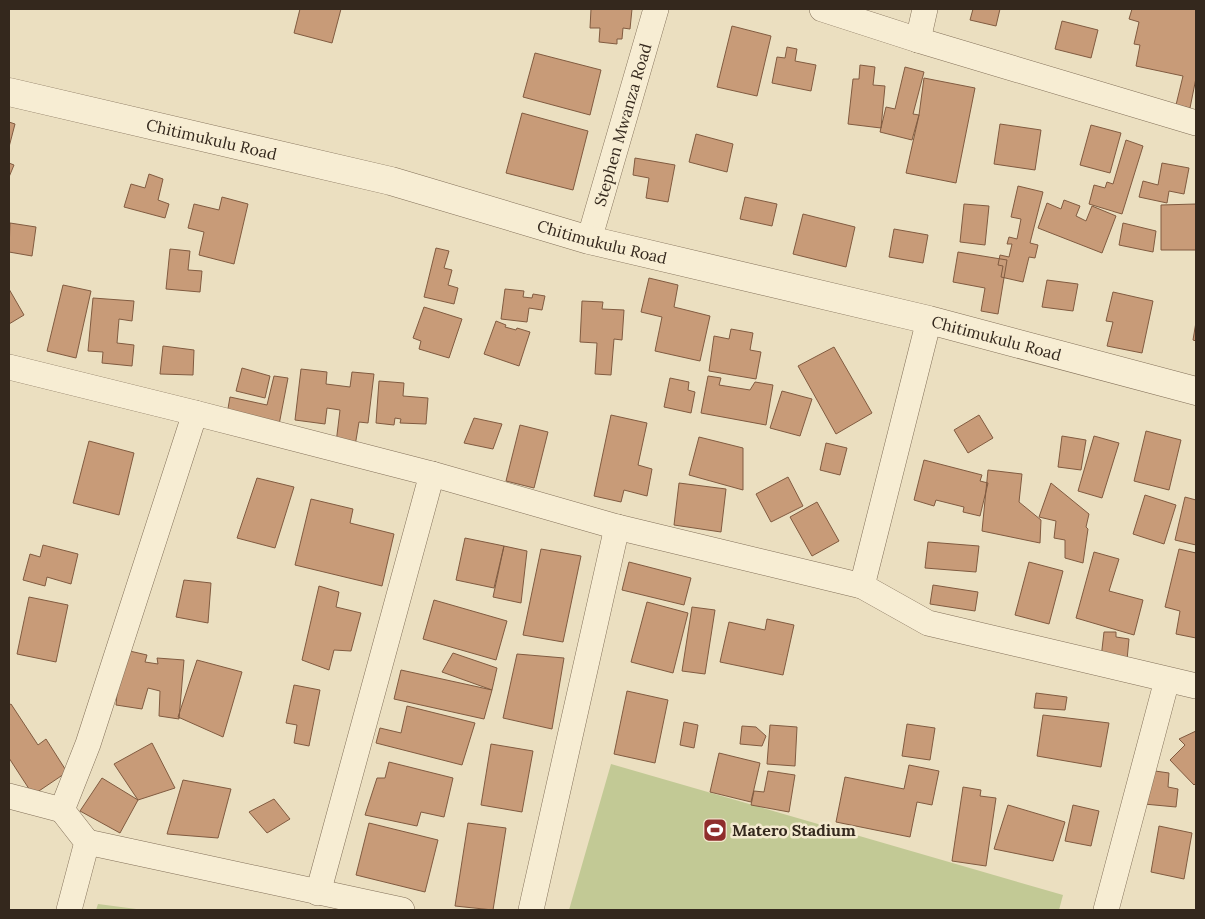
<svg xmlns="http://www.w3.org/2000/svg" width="1205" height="919" viewBox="0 0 1205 919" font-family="Lora,serif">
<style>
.green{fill:#c2c995}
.building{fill:#c89b78;stroke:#815b40}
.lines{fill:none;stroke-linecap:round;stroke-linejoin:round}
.minor-casing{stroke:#837059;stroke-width:26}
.tertiary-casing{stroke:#837059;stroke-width:29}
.minor{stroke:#f7edd3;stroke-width:25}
.tertiary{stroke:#f7edd3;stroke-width:28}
.labels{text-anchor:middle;stroke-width:5;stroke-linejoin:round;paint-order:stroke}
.street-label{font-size:16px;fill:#34281d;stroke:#f3e9cf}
.poi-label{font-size:16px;font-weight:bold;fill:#34281d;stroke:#f3e9cf;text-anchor:start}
</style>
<rect width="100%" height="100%" fill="#ebdfc0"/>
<!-- green -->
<path class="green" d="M611 764 1063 895 1059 910H569Z
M98 904 144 910H96Z"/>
<!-- building -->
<path class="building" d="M300 9H341L332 43 294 33Z
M591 9H632L630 29 623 28 622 39H617V44L599 42 600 28H590Z
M973 9H1000L996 26 970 20Z
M1132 9H1196V78L1190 108 1176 105 1183 76 1136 66 1140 45 1134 44 1139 22 1129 19Z
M1062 21 1098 30 1091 58 1055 49Z
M732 26 771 36 757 96 717 87Z
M787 47 797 49 795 61 816 65 811 91 772 83 777 57 785 58Z
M535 53 601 70 590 115 523 97Z
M860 65 875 67 873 85 885 86 881 128 848 124 853 79H859Z
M905 67 924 72 913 114 919 115 912 140 880 132 886 107 895 109Z
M924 78 975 88 956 183 906 173 919 115Z
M522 113 588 131 573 190 506 173Z
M9 122 15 124 9 147Z
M1000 124 1041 130 1035 170 994 164Z
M1091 125 1121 133 1110 173 1080 165Z
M696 134 733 144 727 172 689 162Z
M1126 140 1143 146 1122 214 1089 204 1094 185 1105 188 1107 182 1113 184Z
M635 158 675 165 668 202 646 198 649 178 633 175Z
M9 163 14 165 9 177Z
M1162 163 1189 168 1184 194 1169 191 1167 203 1139 197 1143 181 1158 185Z
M149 174 163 179 158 200 169 204 165 218 124 207 131 184 145 188Z
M1018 186 1043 192 1030 243 1038 245 1035 258 1029 257 1023 282 1001 277 1003 266 998 265 1000 255 1009 257 1012 244H1007L1009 237 1017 239 1021 219 1011 217Z
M222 197 248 204 234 264 199 255 204 232 188 228 194 204 219 210Z
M745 197 777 204 772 226 740 219Z
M1064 200 1080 206 1076 216 1086 221 1092 206 1116 216 1102 253 1038 228 1047 203 1061 209Z
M964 204 989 206 985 245 960 242Z
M1196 204V250H1161V205Z
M803 214 855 227 846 267 793 254Z
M10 223 36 227 32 256 9 252Z
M1123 223 1156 231 1153 252 1119 245Z
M894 229 928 235 923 263 889 257Z
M436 248 449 251 444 268 452 270 448 285 458 288 454 304 424 297Z
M170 249 190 251 188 270 202 271 200 292 166 289Z
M958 252 1007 260 998 314 981 311 985 288 953 282Z
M649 278 678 285 674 307 710 316 700 361 655 351 662 317 641 312Z
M1047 280 1078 284 1073 311 1042 307Z
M63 285 91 291 76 358 47 351Z
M9 289 24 315 9 324Z
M505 289 524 291 523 297 532 298 533 294 545 296 542 310 529 308 527 322 501 319Z
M1113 292 1153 301 1142 353 1107 346 1113 322 1106 321Z
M93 298 134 301 132 321 119 319 117 343 134 345 132 366 102 363 103 352 88 351Z
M582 301 603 302 602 309 624 310 622 340 614 339 611 375 595 374 597 343 580 342Z
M424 307 462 319 449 358 419 349 421 341 413 338Z
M496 321 506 325 505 327 516 330 517 328 530 332 519 366 484 354Z
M1196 322V341L1193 340Z
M731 329 753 333 750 350 761 352 756 379 709 371 714 336 729 339Z
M163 346 194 350 193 375 160 374Z
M834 347 872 413 836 434 798 366Z
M242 368 270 376 265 398 236 391Z
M301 369 327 372 326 384 350 387 352 372 374 374 368 423 359 422 355 446 336 443 340 410 327 408 325 424 295 420Z
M274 376 288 378 278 430 226 420 230 397 267 405Z
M708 376 721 378 719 385 750 390 755 382 773 385 766 425 701 413Z
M670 378 689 382 688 390 695 392 691 413 664 407Z
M379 381 404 383 403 396 428 398 426 424 400 423 401 419 395 418 394 425 376 423Z
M782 391 812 399 800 436 770 428Z
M611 415 647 423 638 465 652 469 647 496 624 490 621 502 594 496Z
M979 415 993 438 968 453 954 430Z
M474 418 502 424 493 449 464 443Z
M520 425 548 432 534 488 506 481Z
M1146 431 1181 440 1169 490 1134 481Z
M1062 436 1086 440 1081 470 1058 467Z
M1094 436 1119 443 1102 498 1078 491Z
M699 437 743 448V490L689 475Z
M89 441 134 453 119 515 73 503Z
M826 443 847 448 840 475 820 470Z
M924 460 982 475 980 481 988 483 980 516 963 512 964 507 936 500 934 506 914 500Z
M988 470 1022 474 1019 502 1041 520 1040 543 982 531Z
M788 477 803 506 771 522 756 494Z
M257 478 294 487 275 548 237 538Z
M679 483 726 489 721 532 674 525Z
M1051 483 1089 514 1086 527 1088 529 1083 563 1065 558V540L1054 538 1056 521 1039 517Z
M1145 495 1176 505 1164 544 1133 534Z
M1185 497 1196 500V545L1175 540Z
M311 499 353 509 350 523 394 534 382 586 295 565Z
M817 502 839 541 812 556 790 517Z
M465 538 504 546 494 588 456 580Z
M928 542 979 546 976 572 925 568Z
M43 545 78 554 71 584 47 577 45 586 23 580 30 554 40 557Z
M504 546 527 551 521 603 493 597Z
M541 549 581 556 563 642 523 635Z
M1179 549 1196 553V638L1176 634 1180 611 1165 607Z
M1094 552 1119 559 1109 591 1143 600 1134 635 1076 618Z
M629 562 691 578 684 605 622 590Z
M1029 562 1063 571 1049 624 1015 615Z
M184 580 211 583 208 623 176 617Z
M933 585 978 592 975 611 930 604Z
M319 586 339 592 336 607 361 613 351 651 334 650 329 670 302 660Z
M29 597 68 605 56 662 17 654Z
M434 600 507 621 496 660 423 639Z
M647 602 688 613 673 673 631 662Z
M692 607 715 610 705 674 682 671Z
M767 619 794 625 783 675 720 662 729 622 765 630Z
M1104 632H1116V637L1129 639 1127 660 1101 658Z
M121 649 147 655 145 662 158 664 157 658 184 660 179 719 159 716 160 691 148 688 142 709 116 705Z
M453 653 497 668 492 690 442 672Z
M517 654 564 658 552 729 503 718Z
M197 660 242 672 223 737 178 717Z
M401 670 492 690 484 719 394 699Z
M294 685 320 690 309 746 294 743 297 725 286 723Z
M627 691 668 700 655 763 614 754Z
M1036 693 1067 697 1065 710 1034 708Z
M11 704 38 745 46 739 67 772 33 795 9 758V705Z
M407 706 475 723 462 765 376 743 380 728 401 733Z
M1043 715 1109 723 1101 767 1037 756Z
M684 722 698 725 694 748 680 745Z
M907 724 935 728 930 760 902 756Z
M770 725 797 727 795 766 767 764Z
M742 726 756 727 766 736 762 746 740 744Z
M1196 731V783L1194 785 1170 760 1185 745 1179 739Z
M152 743 175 788 138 800 114 764Z
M491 744 533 751 522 812 481 805Z
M719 753 760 763 751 802 710 792Z
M389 762 453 778 444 817 421 812 417 826 365 815 377 778H385Z
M909 765 939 771 932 805 917 802 910 837 836 822 845 777 904 789Z
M1148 770 1169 773 1168 787 1178 789 1176 807 1144 804Z
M768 771 795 775 789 812 751 805 754 791 764 792Z
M102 778 138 800 120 833 80 811Z
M183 780 231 789 218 838 167 834Z
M963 787 981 790 980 796 996 798 986 866 952 861Z
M274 799 290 819 267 833 249 812Z
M1008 805 1065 822 1053 861 994 849Z
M1073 805 1099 811 1091 846 1065 841Z
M369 823 438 840 425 892 356 875Z
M468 823 506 828 493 910 455 906Z
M1159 826 1192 833 1184 879 1151 872Z"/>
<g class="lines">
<!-- minor casing -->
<g class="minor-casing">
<g id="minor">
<path d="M822 9 918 40 1196 123"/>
<path d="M918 40 925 9"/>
<path id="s1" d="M589 240 656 9"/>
<path d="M9 367 195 413 432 474 617 527 862 586 928 623 1196 686"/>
<path d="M862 586 929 320"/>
<path d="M9 796 62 810"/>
<path d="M87 842 402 910"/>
<path d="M318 893 432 474"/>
<path d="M69 910 87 842 62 810 88 744 195 413"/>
<path d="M531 910 617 527"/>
<path d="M1106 910 1167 680"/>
</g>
</g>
<!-- tertiary casing -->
<g class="tertiary-casing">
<g id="tertiary">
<path id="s2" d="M9 92 391 181 589 240 929 320 1196 391"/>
</g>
</g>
<!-- minor -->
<use href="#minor" class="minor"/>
<!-- tertiary -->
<use href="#tertiary" class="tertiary"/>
</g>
<!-- icons -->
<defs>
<g id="stadium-square" transform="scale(1.25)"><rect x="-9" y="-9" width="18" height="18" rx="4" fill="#8f2d2c" stroke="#f3e9cf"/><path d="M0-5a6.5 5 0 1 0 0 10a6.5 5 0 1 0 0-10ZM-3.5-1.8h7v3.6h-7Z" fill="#fff"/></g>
</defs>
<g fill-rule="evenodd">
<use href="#stadium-square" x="715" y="830"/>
</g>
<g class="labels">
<!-- street labels -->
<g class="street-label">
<text dy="6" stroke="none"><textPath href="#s1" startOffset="120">Stephen Mwanza Road</textPath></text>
<text dy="6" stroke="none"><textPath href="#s2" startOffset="208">Chitimukulu Road</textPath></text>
<text dy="6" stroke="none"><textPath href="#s2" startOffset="612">Chitimukulu Road</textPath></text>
<text dy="6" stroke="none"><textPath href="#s2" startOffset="1018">Chitimukulu Road</textPath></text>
</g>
<!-- poi labels -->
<g class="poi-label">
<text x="732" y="836">Matero Stadium</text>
</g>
</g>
<!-- border -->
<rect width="1205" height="919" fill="none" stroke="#34281d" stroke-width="20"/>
</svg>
